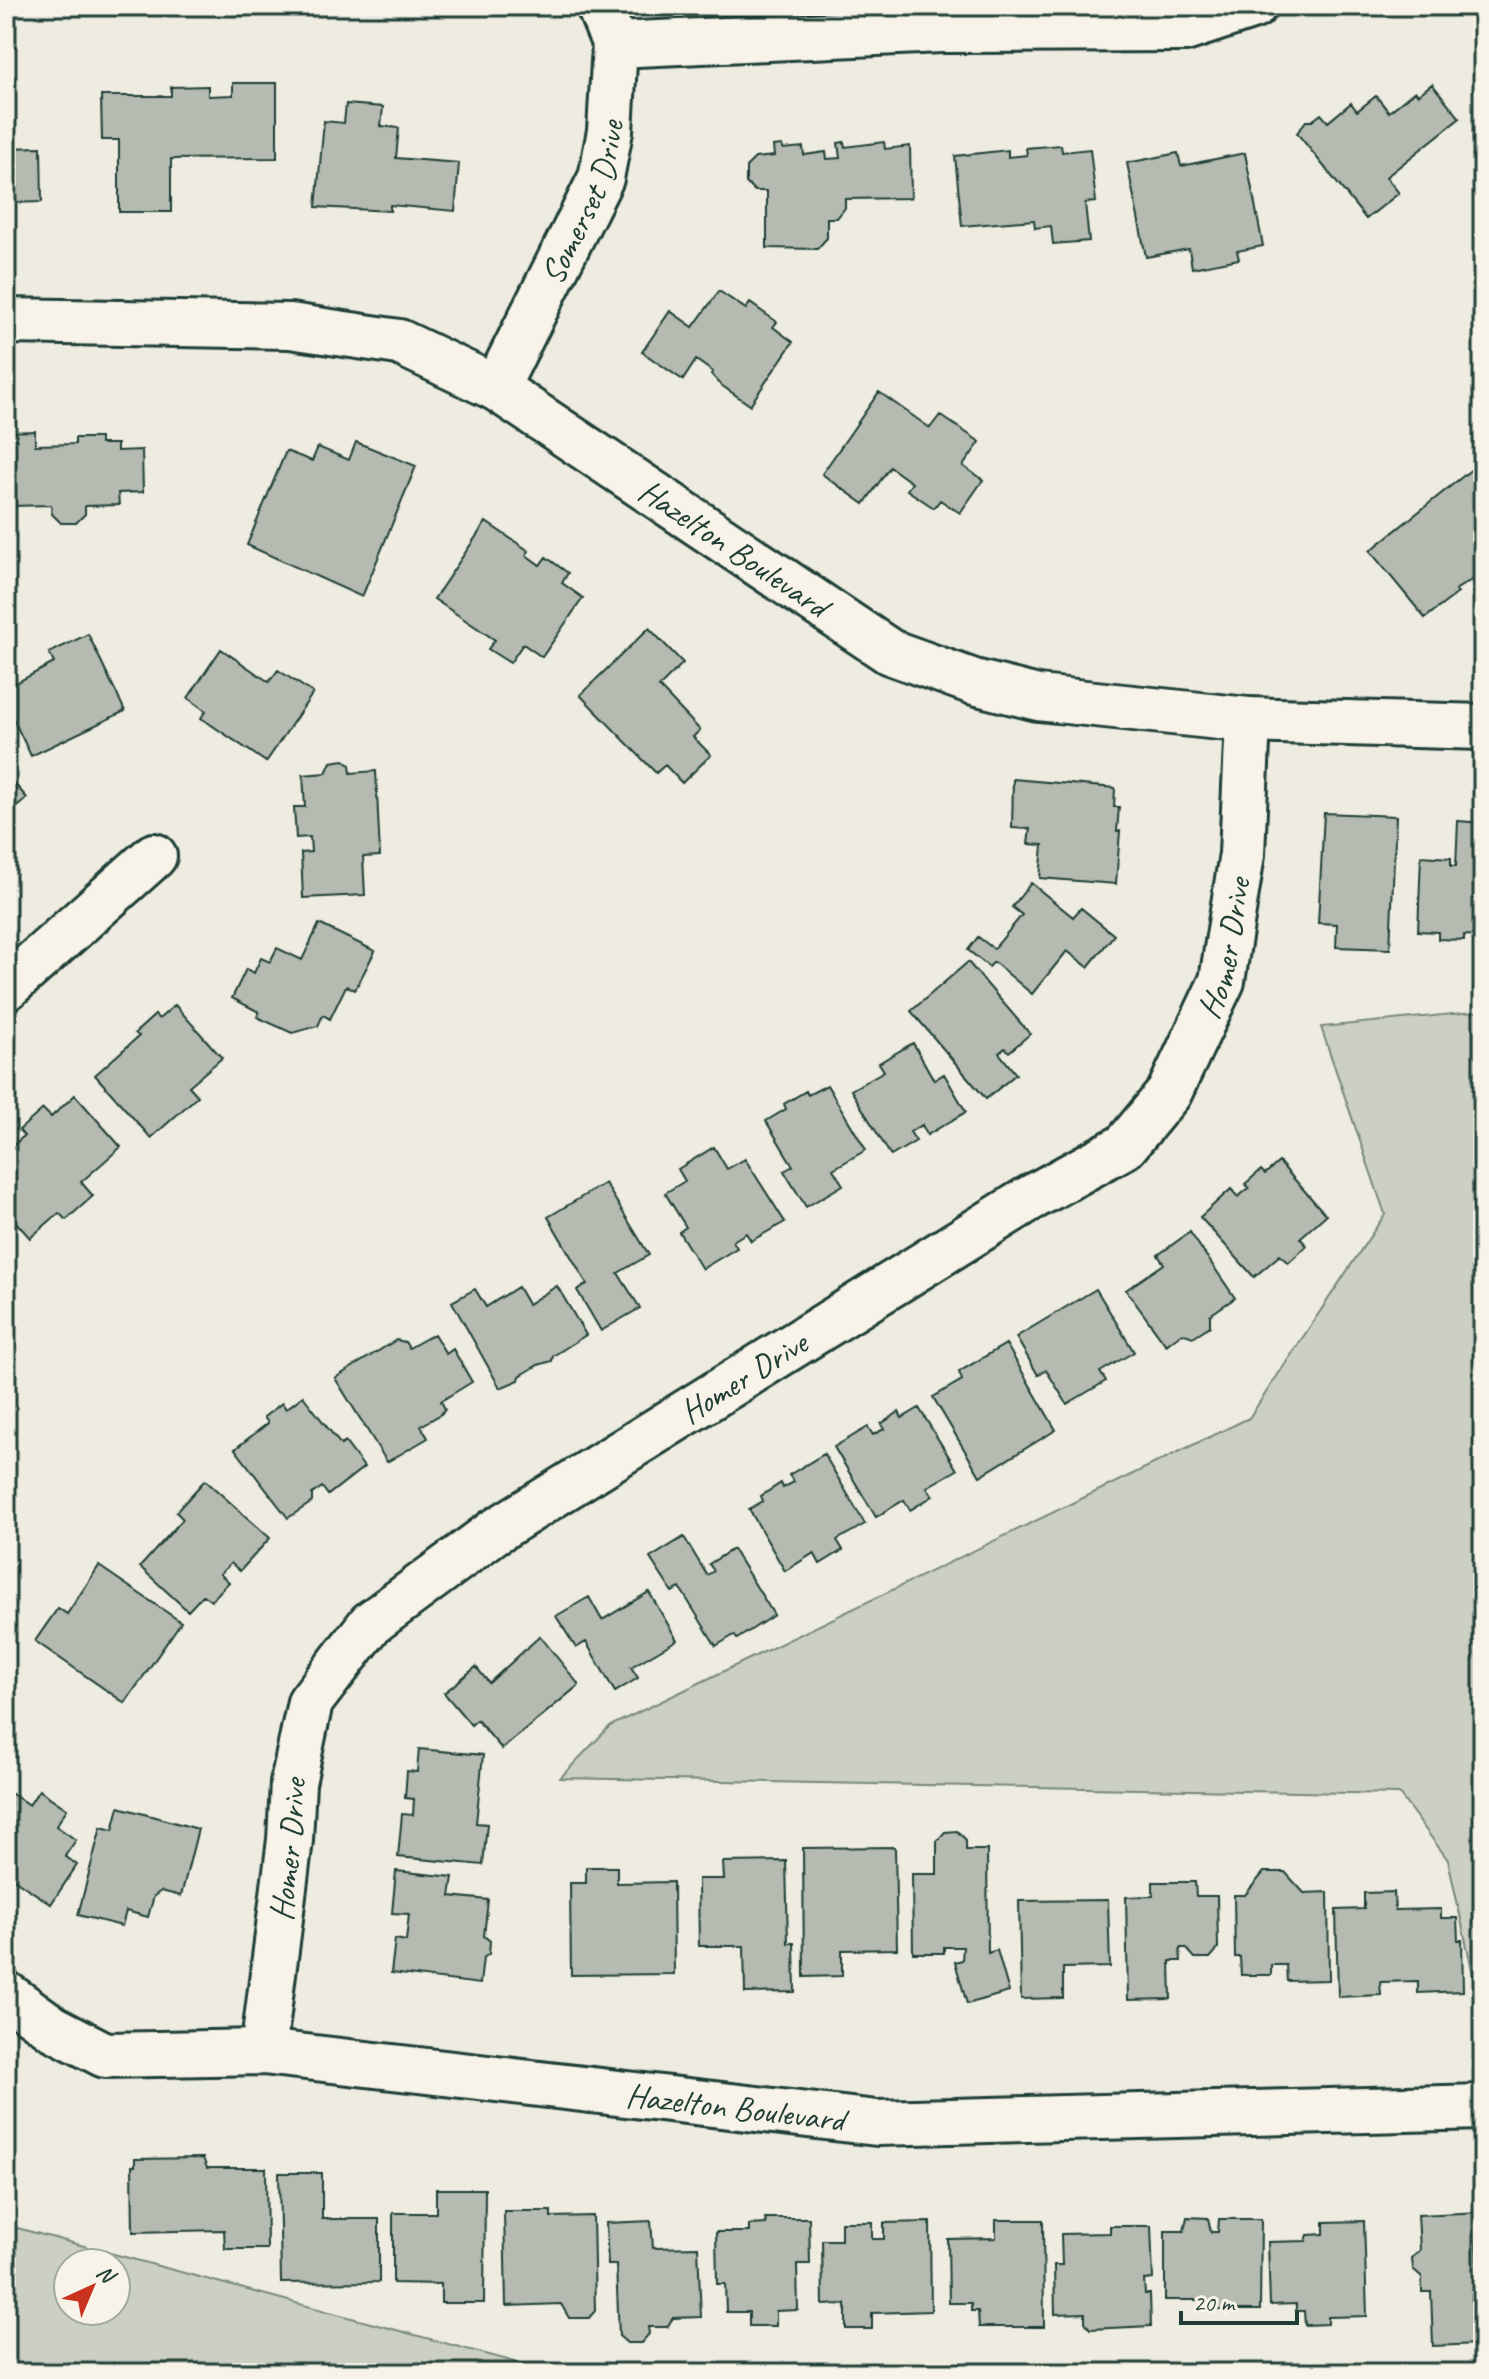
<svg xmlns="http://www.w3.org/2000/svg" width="1489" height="2379" viewBox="0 0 1489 2379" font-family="Caveat,sans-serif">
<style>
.green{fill:#cccfc4;stroke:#76867c;stroke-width:2;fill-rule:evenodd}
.building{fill:#b5bbb0;stroke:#1f3d34;stroke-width:2}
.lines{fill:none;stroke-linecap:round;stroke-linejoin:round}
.minor-casing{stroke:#1f3d34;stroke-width:50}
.minor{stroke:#f7f3e8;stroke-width:44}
.labels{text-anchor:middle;stroke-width:6;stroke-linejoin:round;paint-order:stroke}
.street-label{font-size:34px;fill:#1f3d34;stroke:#f7f3e8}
</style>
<rect width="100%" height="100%" fill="#eeece1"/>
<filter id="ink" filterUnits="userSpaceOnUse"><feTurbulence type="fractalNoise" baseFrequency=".0125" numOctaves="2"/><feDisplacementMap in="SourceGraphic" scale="16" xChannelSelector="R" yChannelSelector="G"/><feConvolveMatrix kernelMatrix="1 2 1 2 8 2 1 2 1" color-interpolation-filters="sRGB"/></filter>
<g filter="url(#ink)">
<!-- green -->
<path class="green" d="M1483 1011V2020L1448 1860 1399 1794 560 1778 610 1726 1249 1418 1385 1214 1321 1027Z
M6 2225 556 2373H6ZM68 2263H116V2311H68Z"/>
<!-- building -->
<path class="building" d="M233 83H277V158L171 159V212H119V140H102L101 96H171V87L208 86V96L233 95Z
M1432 84 1460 118 1386 177 1399 193 1366 219 1297 133 1306 121H1312L1321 114 1328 122 1351 103 1357 111 1376 96 1389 112 1415 91 1418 95Z
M346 104 383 107 381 126 399 128 396 158 459 163 455 211 390 205V211L316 207 324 121 344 123Z
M844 142 845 147 884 142 885 149 910 146 911 198 845 199V208L837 218H827V238L817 249 767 248V191H755L746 183V167L755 158 774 156 773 146 782 145 783 149 803 147 804 155 826 152 827 159 840 158 838 143Z
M1061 145 1062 152 1090 149 1096 202 1085 203 1089 241 1053 244 1051 226 1035 228 1034 220 962 226 955 156 1008 150V157L1027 155 1026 148Z
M41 147 42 202 6 203V148Z
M1178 153 1181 166 1245 153 1263 246 1237 251 1239 259 1192 268 1189 249 1146 257 1127 163Z
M719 291 746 309 750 303 777 322 773 327 793 342 750 405 721 385 711 374 713 372 696 360 683 380 642 352 670 311 693 327Z
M879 392 930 428 940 415 980 442 963 466 983 480 960 513 940 500 934 508 907 490 912 483 890 467 864 504 822 474Z
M35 431V445L75 444V438H100V444H117V451L142 450 143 492 118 493 119 505 85 506V514L76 523H61L52 514 51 505 12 506 11 476H6V432Z
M356 442 416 466 362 597 247 545 286 451 312 461 318 447 349 460Z
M1483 460V573L1455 590 1458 593 1425 618 1370 551Z
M486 522 529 551 526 555 540 565 546 557 568 573 562 583 583 598 542 657 523 644 510 663 488 649 495 640 434 599Z
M649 628 683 663 659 687 700 730 693 737 711 755 682 783 665 765 656 773 580 695Z
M88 634 125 711 31 756 6 704V688L54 663 49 653Z
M221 649 269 682 278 670 313 693 266 762 201 718 206 711 188 698Z
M344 760 350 765 351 773 376 771 380 856 363 857 365 895 303 898 301 853 311 852 310 837 296 838 294 807H305L303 775 326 773 331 762Z
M6 774 27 798 6 817Z
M1013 779 1115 788 1114 807H1119L1117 831H1120L1116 884 1040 878 1043 845 1028 844 1030 829 1012 828Z
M1324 813 1396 816 1390 949 1336 947 1337 924 1318 923Z
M1458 821 1483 823V936L1464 935V940L1438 939V932L1418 931 1421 856 1451 858V866H1456Z
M1031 883 1073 917 1081 908 1114 935 1088 967 1067 951 1032 994 994 962 989 967 968 950 978 937 994 949 1022 915 1012 907Z
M319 924 375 951 355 990 346 986 330 1019 323 1015 318 1026 292 1033 257 1017 259 1012 232 998 246 969 254 973 261 958 270 962 277 948 302 960Z
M968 962 1030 1034 1009 1052 1005 1048 999 1053 1016 1074 986 1099 911 1011Z
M175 1005 222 1058 189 1086 198 1096 151 1138 95 1075 139 1036 135 1033 155 1015 159 1019Z
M913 1043 934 1080 944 1074 966 1112 927 1135 922 1125 910 1132 916 1141 891 1156 851 1090 884 1071 879 1063Z
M827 1085 866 1150 833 1169 843 1185 806 1207 784 1171 793 1166 766 1121 786 1109 784 1104 806 1091 808 1095Z
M75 1095 121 1147 81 1182 93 1196 66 1220 59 1213 30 1238 6 1211V1139L12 1146 24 1136 19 1130 43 1109 51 1117Z
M714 1147 727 1169 745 1159 785 1222 751 1241 746 1233 733 1241 737 1248 702 1269 679 1232 686 1227 665 1193 685 1181 678 1169Z
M1279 1162 1326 1215 1300 1238 1307 1246 1288 1263 1280 1255 1254 1277 1200 1217 1231 1189 1238 1197 1249 1188 1245 1184 1261 1170 1265 1174Z
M605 1183 649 1255 618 1273 640 1308 601 1331 577 1290 587 1284 548 1217Z
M1190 1232 1235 1298 1210 1315V1326L1193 1337 1182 1333 1166 1345 1126 1290 1164 1264 1158 1255Z
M557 1286 586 1335 553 1356 552 1361 538 1365 520 1376 519 1380 500 1388 452 1302 475 1289 486 1307 518 1287 528 1304Z
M1096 1289 1134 1352 1100 1372 1106 1381 1067 1404 1046 1370 1038 1375 1016 1337Z
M434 1334 446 1354 453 1349 472 1382 441 1401 445 1409 441 1414 421 1426 428 1438 387 1462 335 1378 396 1340 405 1342 409 1348Z
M1006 1344 1056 1430 980 1476 933 1397 962 1380 959 1372Z
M303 1396 341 1445 345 1442 364 1467 328 1495 322 1487 312 1494V1502L288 1518 235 1449 268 1423 264 1417 282 1403 286 1409Z
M919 1408 957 1470 927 1487 933 1496 910 1510 904 1500 876 1517 834 1447 868 1427 873 1435 884 1429 881 1424 899 1412 902 1418Z
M824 1454 865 1524 837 1540 843 1550 820 1564 814 1553 785 1571 749 1509 763 1501 761 1496 781 1483 783 1488 794 1482 789 1475Z
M205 1480 270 1538 240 1571 231 1563 220 1574 229 1582 211 1601 203 1595 188 1611 140 1567 183 1519 176 1512Z
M684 1537 707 1575 714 1571 709 1564 733 1549 774 1615 737 1639 734 1635 716 1646 680 1588 672 1592 650 1558Z
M99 1566 181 1622 125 1703 35 1641 58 1608 67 1614Z
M649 1592 677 1640 631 1667 638 1678 615 1692 586 1642 576 1648 556 1616 589 1597 602 1620Z
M540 1636 579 1685 502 1749 477 1720 471 1725 444 1693 476 1667 489 1683Z
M419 1749 483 1755 476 1823 487 1824 483 1865 398 1857 402 1814 413 1815 414 1799 405 1798 407 1771 417 1772Z
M6 1790 29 1805 39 1790 67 1809 56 1826 76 1840 65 1856 77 1865 51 1904 6 1874Z
M119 1807 198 1829 181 1896 161 1891 154 1896 148 1917 126 1911 122 1926 78 1915 101 1827 113 1830Z
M957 1831 966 1840V1850H987L988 1953 997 1950 1009 1992 967 2004 955 1962 962 1960 963 1947H944V1953H913L912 1874H937V1841L945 1832Z
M895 1847 897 1949 842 1950V1976L804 1977 803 1848Z
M786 1861 788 1943H794L795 1992 745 1993 744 1946H699L698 1879H724L723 1862Z
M586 1867H617V1883L673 1882 674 1974 571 1975 570 1883H586Z
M396 1871 453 1877 450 1896 488 1900 484 1936 490 1941 489 1954 483 1958 480 1984 391 1973 395 1939 406 1941 409 1914 392 1913Z
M1264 1872H1285L1304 1893 1328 1892 1329 1980 1287 1981 1286 1965H1271V1975H1241L1240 1957H1235L1234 1895H1245Z
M1153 1882H1195L1196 1896H1217L1218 1949 1210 1958H1195L1186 1948H1180L1181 1961H1170L1171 1999 1128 2000 1126 1897 1153 1896Z
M1394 1892 1395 1910 1441 1909V1918H1457L1458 1940H1462L1463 1991 1418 1993V1981L1380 1982 1381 1995 1338 1997 1336 1910 1364 1909V1893Z
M1108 1900 1110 1967 1063 1968V1998L1021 1999 1019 1901Z
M203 2158 207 2168H266L267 2249H225L224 2230 133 2232 132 2166H135V2159Z
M279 2173H322V2219H379V2282L281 2283Z
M436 2189H485L484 2303H441V2284L393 2283V2213H436Z
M504 2211H551V2217L593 2216 595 2311 589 2318H569L561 2304 506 2306Z
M1483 2212V2235H1476L1477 2271 1483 2270V2295H1472V2306H1477L1478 2344 1433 2346 1431 2292H1422V2277L1413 2269 1412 2258 1420 2250 1418 2215Z
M1187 2217 1208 2218 1211 2232H1218L1219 2219H1261L1260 2310H1206L1205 2300H1165V2231H1184Z
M765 2218H809L810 2264H797L798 2310 776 2311V2326H749V2312H726L725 2284H717L716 2232H749V2225L766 2224Z
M996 2220H1043L1044 2327H979L978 2311H971V2303H949L948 2239 996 2238Z
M651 2221 653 2248 698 2247 701 2317 673 2318 667 2327H648L649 2334 641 2343H627L619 2336 616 2265H608L606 2223Z
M1364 2221 1367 2316 1328 2317V2324L1305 2325 1304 2311H1296V2304L1270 2305 1268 2242 1306 2241 1308 2235 1324 2234V2222Z
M841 2222H872V2239H884V2223L930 2222 931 2311 872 2313V2329H846V2304L823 2305 822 2240H841Z
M1110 2226H1151L1153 2279 1144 2280 1145 2294H1150L1151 2326 1090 2329 1085 2322V2313L1055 2314 1054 2265H1062L1061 2234 1110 2233Z"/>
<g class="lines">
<!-- minor casing -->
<g class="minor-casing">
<g id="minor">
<path d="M615 45 941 30 1185 29 1254 6"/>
<path id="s1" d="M6 321 290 326 399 342 496 388 890 652 974 682 1038 698 1248 720 1483 727"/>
<path id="s2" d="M496 388 601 178 610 131 615 45 599 6"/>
<path d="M6 988 154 856"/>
<path id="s3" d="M6 1994 53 2028 105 2055 263 2052 877 2123 1483 2107"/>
<path id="s4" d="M263 2052 290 1840 293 1783 310 1702 371 1623 494 1532 1027 1200 1125 1146 1169 1093 1222 981 1242 854 1248 720"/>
</g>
</g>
<!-- minor -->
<use href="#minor" class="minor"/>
</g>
</g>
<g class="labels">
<!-- street labels -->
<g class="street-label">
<text dy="12" stroke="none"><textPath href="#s2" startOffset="206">Somerset Drive</textPath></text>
<text dy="12" stroke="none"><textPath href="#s1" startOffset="788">Hazelton Boulevard</textPath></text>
<text dy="12" stroke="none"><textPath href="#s4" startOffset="1572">Homer Drive</textPath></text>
<text dy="12" stroke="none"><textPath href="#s4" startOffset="900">Homer Drive</textPath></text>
<text dy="12" stroke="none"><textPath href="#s4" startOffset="204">Homer Drive</textPath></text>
<text dy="12" stroke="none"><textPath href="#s3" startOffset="750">Hazelton Boulevard</textPath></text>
</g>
</g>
<!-- margin -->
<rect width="1489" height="2379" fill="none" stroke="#f7f3e8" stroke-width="32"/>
<rect x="16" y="16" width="1457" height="2347" fill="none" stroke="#1f3d34" stroke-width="3" filter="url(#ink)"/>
<!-- north arrow -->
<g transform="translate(92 2287) rotate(44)"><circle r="38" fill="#f7f3e8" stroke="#a1aaa0" stroke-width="2"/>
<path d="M0-6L14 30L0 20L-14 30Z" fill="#c8321e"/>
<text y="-12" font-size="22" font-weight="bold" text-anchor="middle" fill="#1f3d34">N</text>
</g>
<!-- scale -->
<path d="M1181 2311v12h116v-12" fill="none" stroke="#1f3d34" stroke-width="4"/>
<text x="1193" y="2311" font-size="24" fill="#1f3d34" stroke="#f7f3e8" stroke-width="6" paint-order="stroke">20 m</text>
</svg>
